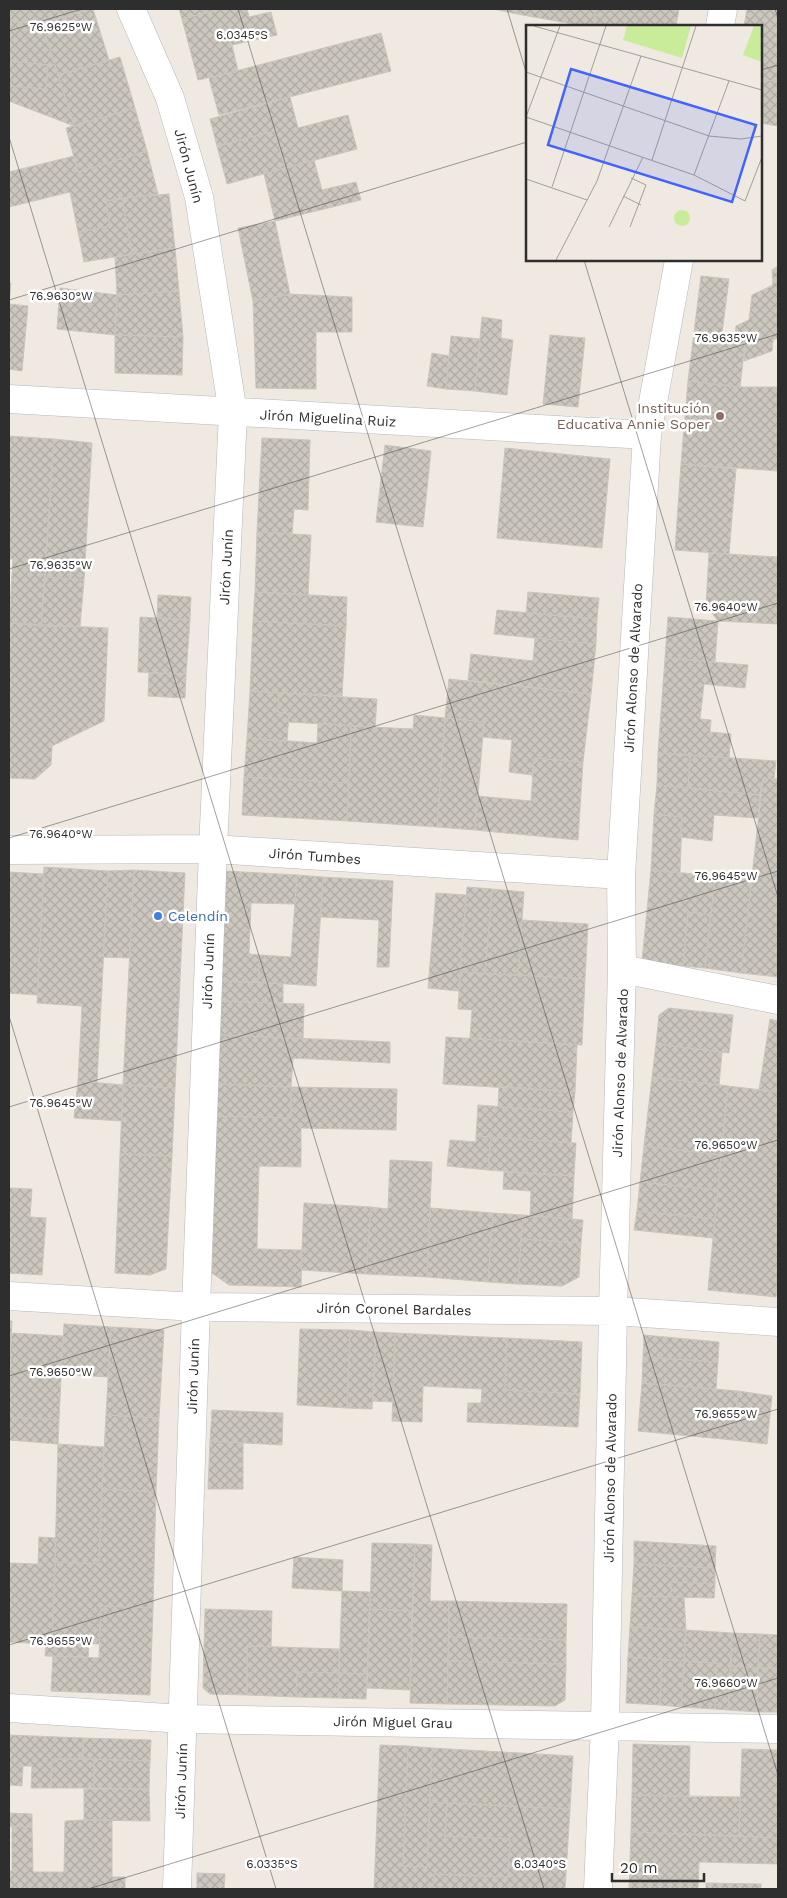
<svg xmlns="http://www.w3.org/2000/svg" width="787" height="1898" viewBox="0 0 787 1898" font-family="'Work Sans',sans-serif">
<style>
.building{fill:url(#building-cross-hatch);stroke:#cbc5ba}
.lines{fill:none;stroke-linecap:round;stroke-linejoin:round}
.minor-casing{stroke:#b4b7c1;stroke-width:29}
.minor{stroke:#fff;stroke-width:28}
.ticks{fill:none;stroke:#2e2e2e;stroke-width:1;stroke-opacity:0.45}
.education-dot{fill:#8d6e63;stroke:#fff;stroke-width:2}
.shop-dot{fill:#3f7fe0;stroke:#fff;stroke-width:2}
.labels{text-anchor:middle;stroke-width:5;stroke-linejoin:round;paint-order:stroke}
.street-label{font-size:14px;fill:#2e2e2e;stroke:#fff}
.education-label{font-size:14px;fill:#785e54;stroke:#fff;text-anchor:end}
.shop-label{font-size:14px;fill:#366cbe;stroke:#fff;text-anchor:start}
.inset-road{fill:none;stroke:#a29e99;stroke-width:1}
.view{fill:#4264fb;fill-opacity:0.15;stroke:#4264fb;stroke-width:2.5}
.inset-edge{fill:none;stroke:#2e2e2e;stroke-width:2.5}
.ticks-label{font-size:12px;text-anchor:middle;fill:#2e2e2e;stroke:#fff;stroke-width:5;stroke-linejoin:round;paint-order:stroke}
</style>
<defs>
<pattern id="building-cross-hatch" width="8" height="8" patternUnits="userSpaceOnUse" patternTransform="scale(1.25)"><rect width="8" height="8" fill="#cbc7bf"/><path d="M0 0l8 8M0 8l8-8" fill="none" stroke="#afaba4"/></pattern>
</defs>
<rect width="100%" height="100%" fill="#efe9e1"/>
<!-- building -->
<path class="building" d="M9 9H57L60 18 42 24 9 21Z
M57 9H89L60 18Z
M89 9H93L109 60 58 75 42 24Z
M179 9H221L182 19Z
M221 9H247L249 17 271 12 277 35 232 45 238 71 198 80 182 19Z
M493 9H518L517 14Z
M518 9H596L593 26H584L517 14Z
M596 9H679L676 26H593Z
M747 9H778V82L761 79V26H744Z
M9 21 42 24 74 126 9 101V86L46 89 48 65 9 61Z
M381 33 391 71 219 115 209 78Z
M120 57 135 108 74 126 58 75Z
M9 61 48 65 46 89 9 86Z
M761 79 778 82V126L761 123Z
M290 97 298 128 348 115 357 149 285 168 275 131 217 146 210 119Z
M135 108 147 151 78 172 66 128Z
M275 131 285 168 227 184 217 146Z
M147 151 158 194 106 201 110 226 78 232 70 192 9 207V172L74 156 78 172Z
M314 160 322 190 356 182 361 200 275 221 264 174Z
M169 194 175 248 132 254 122 198Z
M122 198 132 254 84 262 78 232 110 226 106 201Z
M275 221 290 294 253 301 238 228Z
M175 248 179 291 117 295 115 257Z
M778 266V338L773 340 772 351 744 361 745 344 734 343 736 326 749 320 752 295 773 285 772 270Z
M701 276 729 279 721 341 745 344 740 387 688 381Z
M9 283H11L9 304 28 306 22 371 9 369Z
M60 288 117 295 115 335 57 329Z
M179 291 183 337 115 335 117 295Z
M290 294 352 297V332H316V389L256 388 253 301Z
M482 317 502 320 501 338 513 340 507 395 475 391Z
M115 335 183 337 182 375 115 373Z
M550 335 585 338 578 407 543 404Z
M451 336 480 339 475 391 446 389Z
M432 353 449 356 446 389 427 386Z
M688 381 740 387H778V471L681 464Z
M9 436 54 439 41 626 9 623 13 559H9Z
M262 438 310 440 308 510 294 509 292 534 257 532Z
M54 439 92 443 84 580 45 577Z
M385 445 431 451 423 527 376 522Z
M505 448 610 459 602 548 497 538Z
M681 464 736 469 729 554 675 550Z
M257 532 311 535 308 595 255 592Z
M709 553 778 557V624L718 621 706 605Z
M45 577 84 580 80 627 41 626Z
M255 592 347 597 346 626 253 621Z
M528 592 599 598 597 619 526 613Z
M158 595 191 597 190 620 157 618Z
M497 610 597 619 596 644 494 634Z
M140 617 190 620 186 674 138 672Z
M668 617 718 621 715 662 665 658Z
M253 621 346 626 342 696 250 691Z
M9 623 108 628 104 721 52 746 51 765 35 779 9 778Z
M535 638 596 644 591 694 468 680 471 654 533 661Z
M665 658 748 665 745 688 704 684 700 719 711 720 710 732 731 734 729 758 658 753Z
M149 673 186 674 185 698 148 696Z
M449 679 591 694 583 762 534 758 532 775 509 772 512 740 482 737 484 722 445 718Z
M250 691 279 693 278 712 289 714 287 742 247 738Z
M279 693 377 699 375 727 288 722 289 714 278 712Z
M414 715 445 718 437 827 347 821 351 726 413 729Z
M445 718 484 722 475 830 437 827Z
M318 723 351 726 349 783 244 777 247 738 317 743Z
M658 753 690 755 688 788 657 785Z
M690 755 776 761 774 779 763 778 760 795 688 788Z
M534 758 583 762 578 840 475 830 477 796 531 801Z
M244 777 349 783 347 821 242 815Z
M763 778 778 779V977L741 973Z
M657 785 760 795 758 818 714 815 712 841 680 837 682 817 654 814Z
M654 814 682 817 680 873 651 870Z
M44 867 108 871 97 1082 78 1081 82 1006 37 1003Z
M134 870 185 873 175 1088 123 1085Z
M134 870 130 958 103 957 108 871Z
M651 870 715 876 711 915 688 912 683 966 642 961Z
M225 871 297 875 295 904 251 903 249 954 260 955 258 982 221 981Z
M9 872 44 874 37 995 9 993Z
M297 875 323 877 316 986 258 982 260 955 291 957Z
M715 876 752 879 741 973 705 968Z
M323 877 393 881 389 967H377L379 920 321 917Z
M467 887 492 889 485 974 460 972Z
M492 889 524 892 518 975 485 974Z
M436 893 466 895 459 991 428 988Z
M688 912 711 915 705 968 683 966Z
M522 920 588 924 585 979 518 975Z
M460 972 585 979 582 1045 470 1038 472 1010 458 1009Z
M221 981 283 984V1003L220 1001Z
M220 1001 304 1004 303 1039 219 1035Z
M669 1008 733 1015 729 1053 656 1044 659 1015Z
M770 1019 778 1021V1092L759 1090Z
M219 1035 390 1042V1063L293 1058 291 1087 218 1084Z
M446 1037 577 1045 575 1092 443 1084Z
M656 1044 722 1052 719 1085 652 1077Z
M652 1077 728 1086 721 1155 644 1146Z
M78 1081 123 1085 122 1121 74 1118Z
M218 1084 291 1087V1118L216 1116Z
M123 1085 175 1088 172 1156 120 1154Z
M499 1086 575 1092 573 1112 498 1107Z
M728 1086 778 1092V1278L776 1297 708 1290Z
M291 1087 397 1089 396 1130 301 1128V1167L259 1166 257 1249 302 1250 301 1287 229 1285 212 1273 216 1116 291 1118Z
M478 1105 573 1112 571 1143 476 1136Z
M476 1136 491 1137 488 1170 447 1166 450 1140 476 1142Z
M491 1137 576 1143 574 1176 488 1170Z
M644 1146 721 1155 718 1190 640 1182Z
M120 1154 172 1156 166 1269 150 1275 115 1273Z
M390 1160 432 1162 427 1277 366 1274 371 1207 388 1209Z
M504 1172 574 1176 572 1219 530 1216 531 1191 503 1189Z
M640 1182 718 1190 715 1219 637 1211Z
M9 1188 32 1189 30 1217 46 1218 42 1275 9 1273Z
M304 1203 371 1207 366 1274 301 1270Z
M430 1208 493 1213 488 1282 427 1277Z
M637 1211 715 1219 713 1238 634 1230Z
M493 1213 523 1215 518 1284 488 1282Z
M523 1215 583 1220 581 1243 521 1239Z
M521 1239 581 1243 579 1277 562 1286 518 1284Z
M9 1321H12L9 1385Z
M64 1324 111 1327 108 1377 61 1374Z
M111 1327 164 1330 159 1418 106 1415Z
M300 1329 350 1330 347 1408 297 1405Z
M350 1330 376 1332 372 1409 347 1408Z
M376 1332 395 1333 393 1402 373 1401Z
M11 1333 63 1336 59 1420 9 1417Z
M395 1333 507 1338 505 1390 580 1394 578 1427 467 1422 468 1403H481L482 1389 423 1386 422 1422 392 1421Z
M644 1335 719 1342 718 1362 643 1357Z
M507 1338 582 1342 580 1394 505 1390Z
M643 1357 718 1362 716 1389 642 1383Z
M642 1383 738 1391 733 1440 638 1431Z
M738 1391 772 1396 767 1444 733 1440Z
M212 1410 283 1413 282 1445 210 1441Z
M106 1415 159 1418 156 1492 102 1489Z
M9 1417 59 1420 58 1444 9 1440Z
M210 1441 243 1443V1489H208Z
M58 1444 104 1447 99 1564 55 1562Z
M102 1489 156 1492 153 1608 101 1606 99 1644 52 1642 55 1562 99 1564Z
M39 1537 56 1538 52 1642 89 1644 88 1657 45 1656 46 1644 9 1642V1563L38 1564Z
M634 1541 716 1546 715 1568 634 1564Z
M372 1543 415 1544 412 1611 370 1609Z
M415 1544 432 1545 430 1601H449L447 1704 410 1703Z
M294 1557 343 1560 342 1591 292 1588Z
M634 1564 715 1568V1584L671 1582V1597L632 1596Z
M671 1582 715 1584 714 1598 671 1597Z
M342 1591 370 1592 367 1674 339 1673Z
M632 1596 684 1597 686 1630 630 1627Z
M449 1601 567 1604 566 1640 449 1637Z
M101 1606 153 1608 150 1695 51 1691 53 1656 99 1658Z
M205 1609 272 1611 271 1647 247 1646V1695L210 1694 203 1688Z
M370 1609 412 1611 410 1690 367 1688Z
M630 1627 686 1630 684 1661 628 1657Z
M686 1630 732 1633 728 1710 715 1709 717 1663 684 1661Z
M732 1633 760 1634 758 1668 731 1666Z
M760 1634 778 1635V1668H758Z
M449 1637 566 1640V1664L448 1661Z
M247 1646 339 1649V1673L297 1672 296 1697 247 1695Z
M628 1657 662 1659 660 1705 626 1703Z
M662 1659 684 1661 681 1707 660 1705Z
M448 1661 566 1664 565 1700 555 1706 447 1704Z
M684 1661 717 1663 715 1709 681 1707Z
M731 1666 758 1668 757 1712 728 1710Z
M758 1668H778V1712H757Z
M297 1672 339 1673 338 1698 296 1697Z
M339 1673 367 1674 366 1699 338 1698Z
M9 1735 83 1738V1759H52L51 1788H31L32 1766H23L22 1786 9 1785Z
M83 1738 151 1740 150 1761 83 1759Z
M633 1744 690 1746 689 1797 632 1795Z
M380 1745 408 1746 403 1866 427 1867 430 1802 447 1803 445 1836 510 1839 508 1877 434 1874 433 1889H374Z
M408 1746 432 1748 427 1867 403 1866Z
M432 1748 573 1756 570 1809 430 1802Z
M742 1749 778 1750V1838L739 1836Z
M52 1759H94V1788H51Z
M94 1759 150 1761 149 1789 94 1788Z
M84 1789H149L150 1821 84 1820Z
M632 1795 740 1797 739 1836 631 1832Z
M447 1803 570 1809 565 1889H433L434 1874 508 1877 510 1839 445 1836Z
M9 1813 32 1814V1827L9 1826Z
M84 1820H112V1877H125V1889H9V1871H12V1826L32 1827 33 1872H64L65 1821Z
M631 1832 778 1838V1864L699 1862 698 1889H629Z
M197 1873 225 1874 224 1889H197Z
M706 1883 761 1884V1889H706Z"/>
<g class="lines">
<!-- minor casing -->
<g class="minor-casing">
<path id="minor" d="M131 9 170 98 199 197 233 413 213 849 196 1307 177 1889
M720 26 723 9
M9 399 647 435
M9 850 213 849 621 875
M622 969 778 1000
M9 1296 196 1307 613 1311 778 1322
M9 1708 184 1719 778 1729
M598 1889 605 1725 613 1311 622 969 621 875 647 435 679 260"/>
</g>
<!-- minor -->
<use href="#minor" class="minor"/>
</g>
<!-- ticks -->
<path class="ticks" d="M238 9 778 1775M507 9 527 75M775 9 778 18M9 31 82 9M761 70 778 65M9 137 544 1889M584 260 778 897M9 300 527 142M9 569 778 334M9 838 778 603M9 1016 276 1889M9 1107 778 871M9 1376 778 1140M9 1645 778 1409M88 1889 778 1678"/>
<!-- markers -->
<circle class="education-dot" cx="720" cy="416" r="5"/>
<circle class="shop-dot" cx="158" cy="916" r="5"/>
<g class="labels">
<!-- street labels -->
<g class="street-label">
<text transform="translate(189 166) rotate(75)" y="5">Jirón Junín</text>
<text transform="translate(328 418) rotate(3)" y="5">Jirón Miguelina Ruiz</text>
<text transform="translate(226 567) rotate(-87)" y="5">Jirón Junín</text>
<text transform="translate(633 668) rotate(-87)" y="5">Jirón Alonso de Alvarado</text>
<text transform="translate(315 856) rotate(4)" y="5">Jirón Tumbes</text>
<text transform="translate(208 971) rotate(-88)" y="5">Jirón Junín</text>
<text transform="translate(620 1073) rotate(-88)" y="5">Jirón Alonso de Alvarado</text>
<text transform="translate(394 1309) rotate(1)" y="5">Jirón Coronel Bardales</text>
<text transform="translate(193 1376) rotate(-88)" y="5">Jirón Junín</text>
<text transform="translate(610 1478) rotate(-89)" y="5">Jirón Alonso de Alvarado</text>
<text transform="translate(393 1722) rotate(1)" y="5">Jirón Miguel Grau</text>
<text transform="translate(181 1781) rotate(-88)" y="5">Jirón Junín</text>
</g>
<!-- education labels -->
<g class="education-label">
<text x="710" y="413">Institución<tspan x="710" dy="16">Educativa Annie Soper</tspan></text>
</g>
<!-- shop labels -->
<g class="shop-label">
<text x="168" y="921">Celendín</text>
</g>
</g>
<!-- overview -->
<g transform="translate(526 25)">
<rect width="236" height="236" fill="#efe9e1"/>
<path d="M101 1H165L156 33 97 15ZM228 1H236V37L217 30ZM148 193a8 8 0 1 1 16 0a8 8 0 1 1-16 0Z" fill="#c9ec9a"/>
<path class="inset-road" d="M8 1 236 65M0 47 183 111 215 114 236 111M0 92 168 150 219 176 236 132M0 92 34 1M126 135 170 1M168 150 203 56M0 154 61 175M26 162 80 1M97 171 115 180M83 202 117 132M104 202 120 160 105 153M30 235 71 156 115 31"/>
<path class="view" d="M45 44 230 100 206 177 22 120Z"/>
<rect width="236" height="236" class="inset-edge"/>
</g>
<g class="ticks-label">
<text x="61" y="31">76.9625°W</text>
<text x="242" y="39">6.0345°S</text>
<text x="61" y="300">76.9630°W</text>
<text x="726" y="342">76.9635°W</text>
<text x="61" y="569">76.9635°W</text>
<text x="726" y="611">76.9640°W</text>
<text x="61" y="838">76.9640°W</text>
<text x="726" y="880">76.9645°W</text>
<text x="61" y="1107">76.9645°W</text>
<text x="726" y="1149">76.9650°W</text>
<text x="61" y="1376">76.9650°W</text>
<text x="726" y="1418">76.9655°W</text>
<text x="61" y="1645">76.9655°W</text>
<text x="726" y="1687">76.9660°W</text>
<text x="272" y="1868">6.0335°S</text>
<text x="540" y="1868">6.0340°S</text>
</g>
<!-- border -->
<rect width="787" height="1898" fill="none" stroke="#2e2e2e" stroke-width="20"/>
<!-- scale -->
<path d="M612 1873v8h92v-8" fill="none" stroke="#2e2e2e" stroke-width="2.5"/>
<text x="620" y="1873" font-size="15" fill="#2e2e2e" stroke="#ffffff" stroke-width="4" paint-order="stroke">20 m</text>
</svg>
